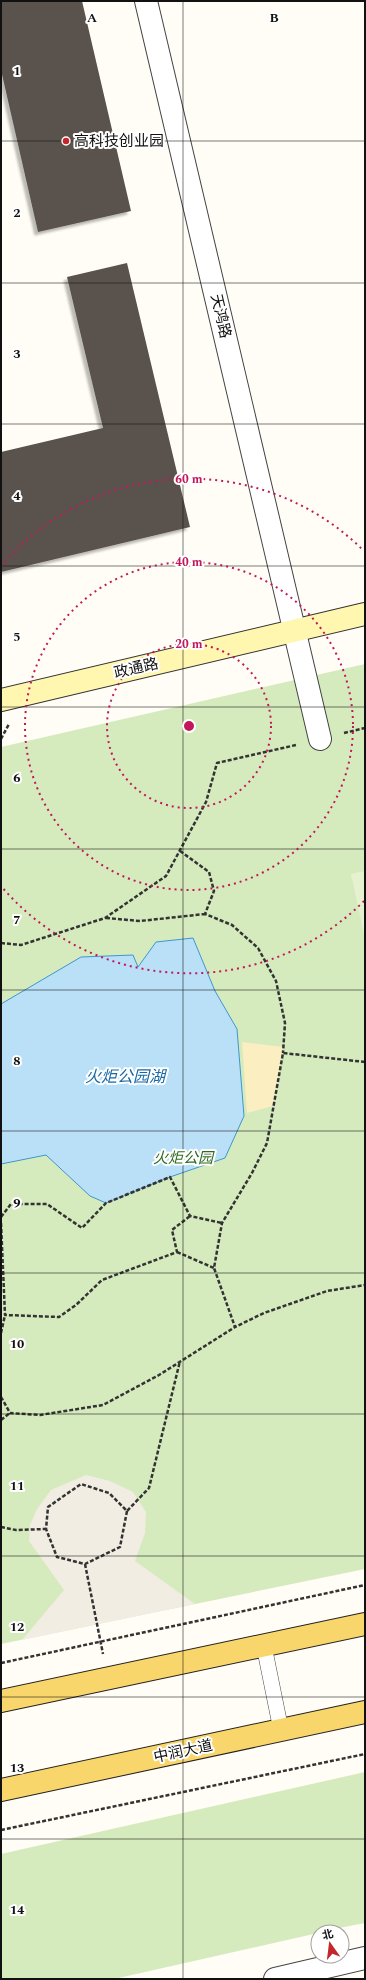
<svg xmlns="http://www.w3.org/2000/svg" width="366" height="1980" viewBox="0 0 366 1980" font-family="Spectral,'Noto Sans SC',serif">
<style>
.green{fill:#d5ebbd}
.sand{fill:#fbeec1}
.pitch{fill:#e6f2cf}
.plaza{fill:#f1ede2}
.water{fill:#b9e0f7;stroke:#3f96cf}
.building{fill:#5a524d;filter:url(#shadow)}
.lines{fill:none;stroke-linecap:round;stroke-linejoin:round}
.lane-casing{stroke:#444;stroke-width:16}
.street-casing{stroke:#444;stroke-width:24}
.secondary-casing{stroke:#333;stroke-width:24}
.primary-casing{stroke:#222;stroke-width:24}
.path{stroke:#333;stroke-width:2.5;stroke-dasharray:4 2;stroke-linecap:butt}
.lane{stroke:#fff;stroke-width:15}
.street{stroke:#fff;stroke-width:22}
.secondary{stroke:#fff6b0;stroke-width:22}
.primary{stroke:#f9d66b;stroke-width:22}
.grid{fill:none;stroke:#111;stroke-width:1;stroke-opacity:0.55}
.ring{fill:none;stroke:#c2185b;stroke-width:2;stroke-dasharray:2 4}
.poi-dot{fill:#c4262e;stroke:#fff;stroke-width:1.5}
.labels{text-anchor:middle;stroke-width:4;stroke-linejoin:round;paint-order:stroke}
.poi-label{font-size:15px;fill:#111;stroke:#fff;text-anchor:start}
.street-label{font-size:15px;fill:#111;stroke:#fff}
.park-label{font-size:15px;font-style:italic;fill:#2f6b1f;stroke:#fff}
.water-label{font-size:16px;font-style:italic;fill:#1768a6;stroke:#fff}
.grid-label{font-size:13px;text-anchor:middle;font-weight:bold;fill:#111;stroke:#fff;stroke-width:4;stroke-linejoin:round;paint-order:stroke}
.centre{fill:#c2185b;stroke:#fff;stroke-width:2}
.ring-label{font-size:12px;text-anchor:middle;font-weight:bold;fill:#c2185b;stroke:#fff;stroke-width:4;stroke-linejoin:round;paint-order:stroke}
</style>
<defs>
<filter id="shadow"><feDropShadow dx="-3.5" dy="3.5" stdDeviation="1" flood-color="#0004"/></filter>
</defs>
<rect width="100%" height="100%" fill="#fffdf5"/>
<!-- green -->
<path class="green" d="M365 664V1569L1 1644V747Z
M365 1772V1923L318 1932V1933L114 1979H1V1854Z"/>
<!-- sand -->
<path class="sand" d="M242 1042 283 1047 273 1106 247 1113Z"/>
<!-- pitch -->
<path class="pitch" d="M365 871V939L351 874Z"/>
<!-- plaza -->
<path class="plaza" d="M86 1475 110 1481 133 1492 146 1512 145 1533 135 1561 195 1604 22 1640 64 1590 29 1541 30 1525 37 1509 51 1490Z"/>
<!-- water -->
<path class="water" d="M193 938 215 991 237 1029 244 1116 225 1158 170 1177 106 1203 90 1196 46 1155 1 1164V1004L81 957 133 955 138 967 156 942Z"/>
<!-- building -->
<path class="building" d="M1 1H82L131 211 38 232 1 70Z
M127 263 190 527 1 572V452L103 428 67 277Z"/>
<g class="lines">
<!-- lane casing -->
<g class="lane-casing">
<path id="lane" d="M264 1646 281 1730"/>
</g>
<!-- street casing -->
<g class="street-casing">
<path id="street" d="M146 1 320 739
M275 1979 365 1958"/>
</g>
<!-- secondary casing -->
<g class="secondary-casing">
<path id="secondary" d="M1 700 365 614"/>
</g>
<!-- primary casing -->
<g class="primary-casing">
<path id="primary" d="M1 1701 365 1624
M1 1790 365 1712"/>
</g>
<!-- path -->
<path class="path" d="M344 733 365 728
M1 739 9 724
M180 851 209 872 214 891 205 914 232 925 258 948 276 981 285 1023 283 1053
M106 918 140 921 205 914
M1 943 21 945 105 918 166 876 206 802 217 763 296 745
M365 1062 283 1053 267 1143 252 1173 222 1223 214 1268 235 1327 264 1313 327 1291 365 1285
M1 1217 11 1204H47L82 1228 106 1203 170 1177 190 1216 222 1223
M1 1223 5 1315 59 1317 76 1305 102 1280 177 1252 172 1230 190 1216
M177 1252 214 1268
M1 1333 5 1315
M1 1397 10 1413 40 1415 103 1405 159 1375 235 1327
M1 1420 10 1413
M127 1511 120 1547 85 1564 57 1557 46 1529 48 1507 81 1484 109 1493 127 1511 149 1488 180 1361
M1 1527 16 1530 46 1529
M85 1564 103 1654
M1 1663 365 1585
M1 1830 365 1754"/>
<!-- lane -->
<use href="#lane" class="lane"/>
<!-- street -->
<use href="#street" class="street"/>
<!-- secondary -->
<use href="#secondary" class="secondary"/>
<!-- primary -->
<use href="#primary" class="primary"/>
</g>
<!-- grid -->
<path class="grid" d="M183 1V1979M1 141H365M1 283H365M1 424H365M1 566H365M1 707H365M1 849H365M1 990H365M1 1131H365M1 1273H365M1 1414H365M1 1556H365M1 1697H365M1 1839H365"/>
<!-- distance rings -->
<g class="ring">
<circle cx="189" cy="726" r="82"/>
<circle cx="189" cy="726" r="164"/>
<path d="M364 901A247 247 0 0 1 1 886M1 566A247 247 0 0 1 364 551"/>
</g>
<!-- markers -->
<circle class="poi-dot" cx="66" cy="141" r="4"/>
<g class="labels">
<!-- poi labels -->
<g class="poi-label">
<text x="74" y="146">高科技创业园</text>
</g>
<!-- street labels -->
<g class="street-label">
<text transform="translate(221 316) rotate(77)" y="5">天鸿路</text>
<text transform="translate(136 668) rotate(-13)" y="5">政通路</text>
<text transform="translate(183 1751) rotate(-12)" y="5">中润大道</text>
</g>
<!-- park labels -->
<g class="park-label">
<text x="183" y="1163">火炬公园</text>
</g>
<!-- water labels -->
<g class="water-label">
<text x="125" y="1082">火炬公园湖</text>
</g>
</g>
<g class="grid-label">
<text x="92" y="22">A</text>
<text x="274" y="22">B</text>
<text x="17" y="75">1</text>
<text x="17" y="217">2</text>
<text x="17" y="358">3</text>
<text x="17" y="500">4</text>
<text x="17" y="641">5</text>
<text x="17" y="782">6</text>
<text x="17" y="924">7</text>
<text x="17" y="1065">8</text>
<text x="17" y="1207">9</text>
<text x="17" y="1348">10</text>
<text x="17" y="1490">11</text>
<text x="17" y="1631">12</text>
<text x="17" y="1772">13</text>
<text x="17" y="1914">14</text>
</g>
<circle cx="189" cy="726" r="6" class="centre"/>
<g class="ring-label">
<text x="189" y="483">60 m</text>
<text x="189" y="566">40 m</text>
<text x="189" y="648">20 m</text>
</g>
<!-- border -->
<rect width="366" height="1980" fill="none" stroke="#111111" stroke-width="4"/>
<!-- north arrow -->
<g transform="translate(330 1944) rotate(346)"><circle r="19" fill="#ffffff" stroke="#a0a0a0"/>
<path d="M0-3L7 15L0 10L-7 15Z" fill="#c4262e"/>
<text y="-6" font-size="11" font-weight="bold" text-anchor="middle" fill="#111111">北</text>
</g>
</svg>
